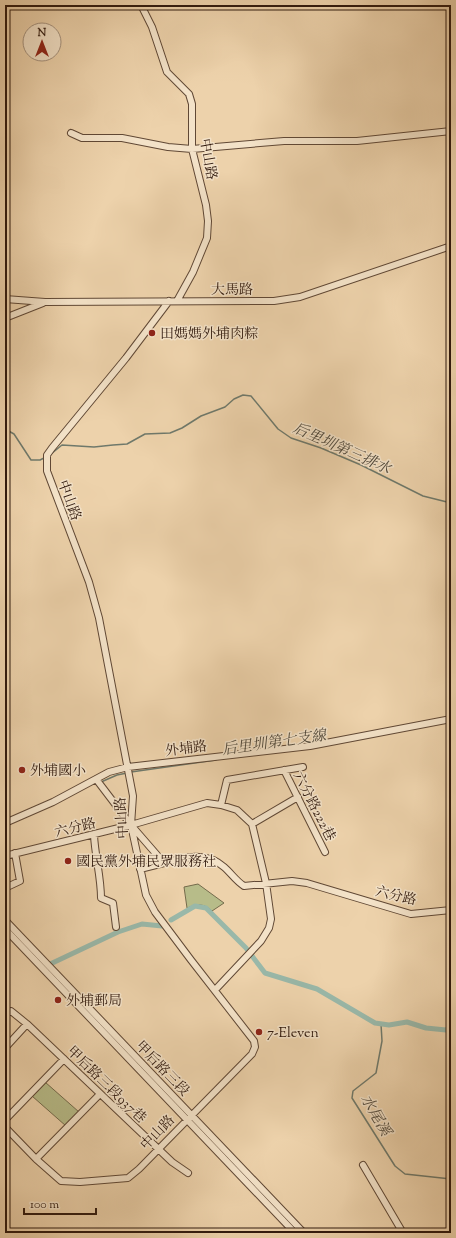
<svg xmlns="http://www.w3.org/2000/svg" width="456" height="1238" viewBox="0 0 456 1238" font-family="'Sorts Mill Goudy','Noto Serif TC',serif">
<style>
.green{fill:#b7bc89;stroke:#746b4c}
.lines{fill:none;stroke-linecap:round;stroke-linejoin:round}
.stream{stroke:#6f796b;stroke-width:1.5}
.canal{stroke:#99b8a9;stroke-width:5}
.minor-casing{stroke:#604835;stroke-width:8}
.minor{stroke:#f3e2c8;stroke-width:6}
.poi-dot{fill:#8f2418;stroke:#f3e2c8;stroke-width:1.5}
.labels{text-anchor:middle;stroke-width:3;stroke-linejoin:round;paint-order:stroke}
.street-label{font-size:14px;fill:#311a0e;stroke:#f3e2c8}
.poi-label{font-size:14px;fill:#311a0e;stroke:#f3e2c8;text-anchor:start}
.water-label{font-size:15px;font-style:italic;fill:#50493c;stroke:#f3e2c8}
</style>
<rect width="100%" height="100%" fill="#edd2ab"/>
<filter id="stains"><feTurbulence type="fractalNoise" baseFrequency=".005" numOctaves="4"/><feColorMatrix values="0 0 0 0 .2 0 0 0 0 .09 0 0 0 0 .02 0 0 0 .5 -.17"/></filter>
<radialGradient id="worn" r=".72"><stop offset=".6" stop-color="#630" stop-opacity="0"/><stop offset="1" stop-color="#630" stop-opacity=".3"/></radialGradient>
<!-- green -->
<path class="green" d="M198 884 224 903 212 911C203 903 198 904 187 908L184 887Z
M45 1082 79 1112 66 1126 32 1096Z"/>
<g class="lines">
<!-- stream -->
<path class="stream" d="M5 6 11 5
M5 429 14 434 31 460H40L46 457
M51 454 62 445 94 447 113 445 127 444 145 434 170 433 182 428 201 416 225 407 234 399 243 395 251 396 278 429 291 438 321 448 361 465 423 496 451 503
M131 772 216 760
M101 782 117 775 127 773
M381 1024 382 1041 376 1073 353 1091 352 1098 395 1166 405 1174 451 1179
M5 1198 7 1207 6 1233"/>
<!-- canal -->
<path class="canal" d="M171 920 195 906 206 908 246 948 265 973 317 989 375 1023 389 1025 407 1022 426 1028 446 1030 451 1027
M46 966 118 932 142 924 162 926"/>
<!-- minor casing -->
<g class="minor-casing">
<path id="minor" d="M141 5 152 27 167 72 189 94 192 104V149L206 205 208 221 207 238 193 272 177 301
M71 133 82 138H122L168 147 192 149 284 141H357L451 131
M5 299 45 302 274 301 300 297 451 246
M5 318 43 303
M284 770 325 852
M96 779 131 825 164 863C185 857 206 851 224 867 231 873 236 881 244 886L292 881 307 883 411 914 451 910
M221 805 227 780 303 767
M5 823 53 802 109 772 128 767 310 746 451 719
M252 824 298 797
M94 835C95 856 101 877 101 898L113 903 116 927
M5 856 131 825 207 803 221 805 237 810 252 824 266 883 271 919 269 928 261 941 215 990
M140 869 164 863
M5 888 20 881 15 853
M5 920 304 1233
M5 929 295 1233
M5 1013 11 1011 27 1024 172 1162 188 1173
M5 1048 27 1024
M5 1120 64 1059
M5 1127 36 1159 61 1181 80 1182 128 1178 139 1169 252 1054 255 1047 254 1041 191 960 155 912 146 895 131 825 133 796 99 618 89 582 47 471V455L52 448 126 358 169 301
M36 1159 100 1094
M363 1165 403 1233"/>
</g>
<!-- minor -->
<use href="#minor" class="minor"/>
</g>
<!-- markers -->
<g class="poi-dot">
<circle cx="152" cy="333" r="4"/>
<circle cx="22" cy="770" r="4"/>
<circle cx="68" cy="861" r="4"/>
<circle cx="58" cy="1000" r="4"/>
<circle cx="259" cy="1032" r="4"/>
</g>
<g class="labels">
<!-- street labels -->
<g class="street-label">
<text transform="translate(209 159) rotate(80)" y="5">中山路</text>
<text x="232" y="294">大馬路</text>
<text transform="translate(70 500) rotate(70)" y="5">中山路</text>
<text transform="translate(186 748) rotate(-7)" y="5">外埔路</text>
<text transform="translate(315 806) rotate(63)" y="5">六分路222巷</text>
<text transform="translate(121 818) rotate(-94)" y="5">中山路</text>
<text transform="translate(75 827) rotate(-14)" y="5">六分路</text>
<text transform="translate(396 895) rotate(13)" y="5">六分路</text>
<text transform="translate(163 1068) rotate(46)" y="5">甲后路三段</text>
<text transform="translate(107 1084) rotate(44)" y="5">甲后路三段937巷</text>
<text transform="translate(157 1132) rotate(-46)" y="5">中山路</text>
</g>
<!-- poi labels -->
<g class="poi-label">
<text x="160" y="338">田媽媽外埔肉粽</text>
<text x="30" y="775">外埔國小</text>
<text x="76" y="866">國民黨外埔民眾服務社</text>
<text x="66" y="1005">外埔郵局</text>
<text x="267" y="1037">7-Eleven</text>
</g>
<!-- water labels -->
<g class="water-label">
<text transform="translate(342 448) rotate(24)" y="5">后里圳第三排水</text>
<text transform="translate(274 742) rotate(-8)" y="5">后里圳第七支線</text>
<text transform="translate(376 1115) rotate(60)" y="5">水尾溪</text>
</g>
</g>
<!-- margin -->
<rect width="456" height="1238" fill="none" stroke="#edd2ab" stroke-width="20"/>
<rect x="6" y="6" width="444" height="1226" fill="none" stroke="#311a0e" stroke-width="2"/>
<rect x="10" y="10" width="436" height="1218" fill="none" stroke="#311a0e"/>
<!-- north arrow -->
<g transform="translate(42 42)"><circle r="19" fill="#f3e2c8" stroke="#a5927e"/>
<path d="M0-3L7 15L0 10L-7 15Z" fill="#8f2418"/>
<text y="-6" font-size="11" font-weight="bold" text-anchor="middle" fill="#311a0e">N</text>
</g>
<!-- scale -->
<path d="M24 1208v6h72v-6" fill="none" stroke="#311a0e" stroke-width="2"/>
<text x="30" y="1208" font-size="12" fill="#311a0e" stroke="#f3e2c8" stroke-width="3" paint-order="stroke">100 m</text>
<rect width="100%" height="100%" filter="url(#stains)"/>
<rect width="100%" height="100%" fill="url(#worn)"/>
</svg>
